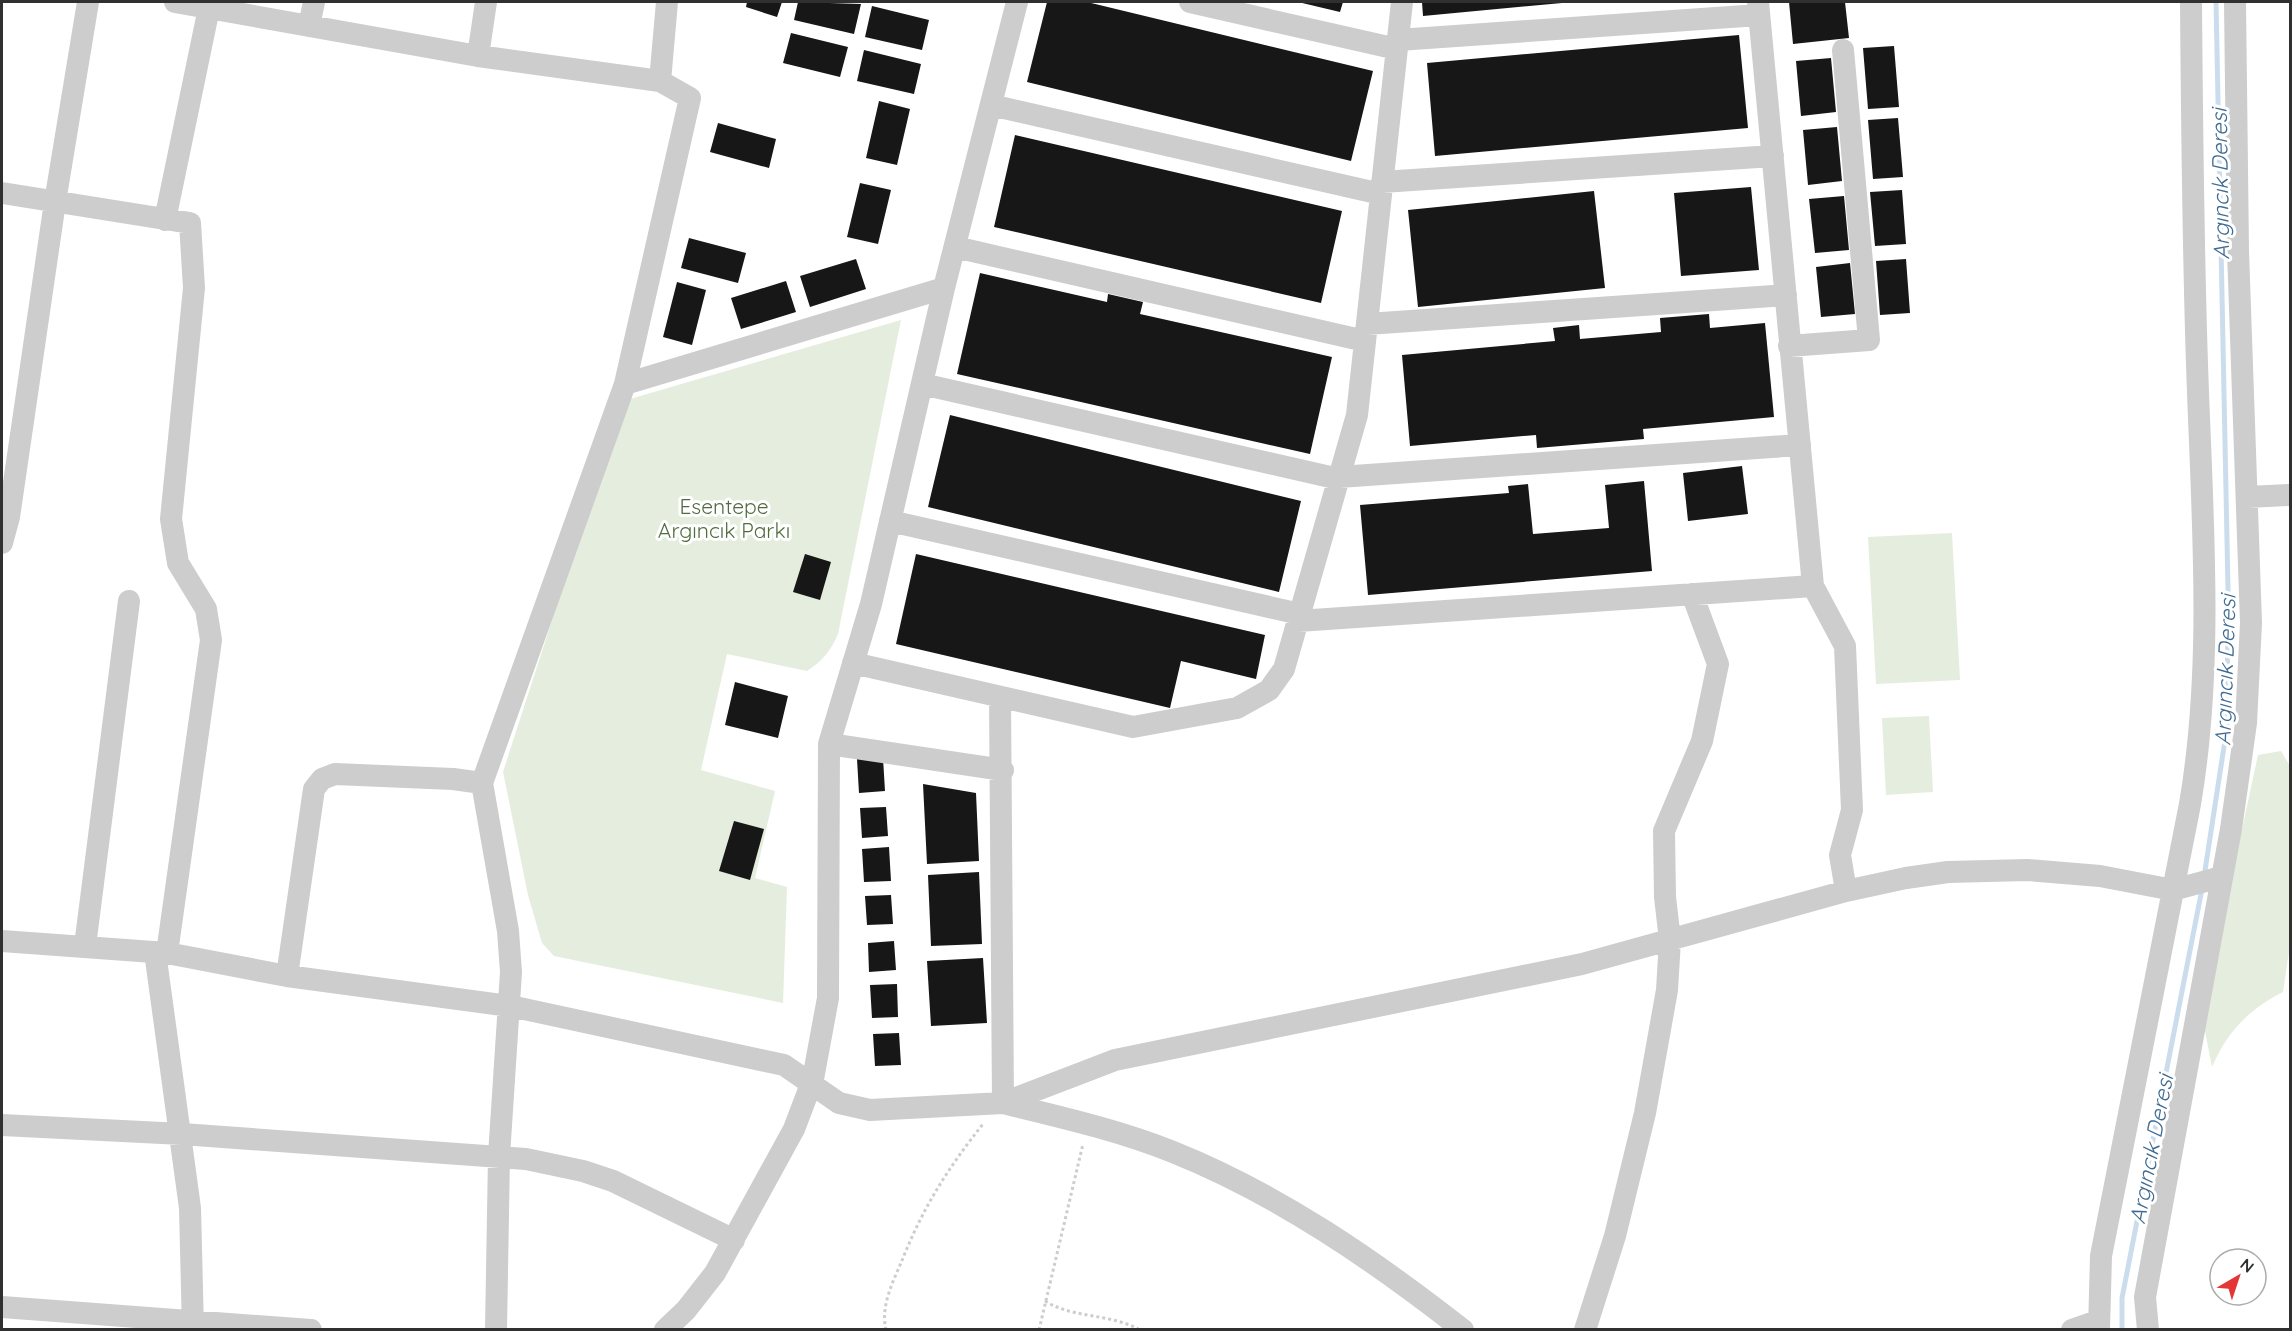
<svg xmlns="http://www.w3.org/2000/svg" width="2292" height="1331" viewBox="0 0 2292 1331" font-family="Quicksand,sans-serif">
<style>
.green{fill:#e5edde}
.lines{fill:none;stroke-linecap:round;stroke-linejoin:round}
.stream{stroke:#cbddec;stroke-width:5}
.building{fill:#171717}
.path{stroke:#cdcdcd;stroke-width:3;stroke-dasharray:3 3;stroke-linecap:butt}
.minor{stroke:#cdcdcd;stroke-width:22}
.labels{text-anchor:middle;stroke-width:6;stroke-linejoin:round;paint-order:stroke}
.park-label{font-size:21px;fill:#506b3e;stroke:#fff}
.water-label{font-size:22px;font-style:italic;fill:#3f6b91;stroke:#fff}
</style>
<rect width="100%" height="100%" fill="#fff"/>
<!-- green -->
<path class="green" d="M901 320 838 634C831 651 822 661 807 671L727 654 701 770 775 791 755 878 787 887 783 1003 554 956 542 943 528 895 503 772 623 401Z
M1952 533 1960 680 1876 684 1868 537Z
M1929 716 1933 792 1886 795 1882 718Z
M2281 751 2290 766V945L2283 992C2249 1009 2227 1032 2212 1067L2204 1026 2227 899 2258 755Z"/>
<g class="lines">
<!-- stream -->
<path class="stream" d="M2204 877 2227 727 2228 589 2216 2
M2122 1330V1298L2202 889"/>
</g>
<!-- building -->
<path class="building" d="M747 2H782L777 17 746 7Z
M798 2 861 4 854 34 794 20Z
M1047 2H1087L1373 71 1351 161 1027 82Z
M1298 2H1343L1340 12Z
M1422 2H1562V3L1423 16Z
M1789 2H1845L1849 38 1793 44Z
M872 6 929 20 922 50 865 37Z
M791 33 848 47 840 77 783 63Z
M1739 35 1748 128 1435 156 1427 63Z
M1894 46 1899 107 1868 109 1863 48Z
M864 50 921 64 914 94 857 81Z
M1831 58 1836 112 1801 116 1796 61Z
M879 101 910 109 897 165 866 158Z
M1898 118 1903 177 1873 179 1868 120Z
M718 123 776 139 769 168 710 152Z
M1837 127 1842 181 1808 185 1803 130Z
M1015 135 1342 211 1321 303 994 227Z
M860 183 891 190 878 244 847 237Z
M1751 187 1759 270 1681 276 1674 193Z
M1902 190 1906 244 1875 246 1870 192Z
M1594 191 1605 288 1418 307 1408 210Z
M1844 196 1849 250 1815 253 1809 199Z
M689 238 746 253 738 283 681 268Z
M856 259 866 289 810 307 800 276Z
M1906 259 1910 313 1880 315 1876 261Z
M1850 263 1855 314 1821 317 1816 267Z
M980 273 1107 302 1108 294 1143 302 1140 314 1332 357 1310 454 957 374Z
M786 281 796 312 741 329 731 298Z
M677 282 706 290 692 345 663 337Z
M1709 314 1710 328 1765 323 1774 417 1643 429 1644 439 1537 448 1536 435 1410 446 1402 355 1555 341 1553 328 1579 325 1580 339 1661 332 1660 318Z
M950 415 1301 501 1279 592 928 507Z
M1742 466 1748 514 1688 521 1683 473Z
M1644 481 1652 571 1368 595 1360 505 1509 493 1508 486 1528 484 1533 534 1609 528 1605 485Z
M805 554 831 562 820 600 793 592Z
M916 554 1265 635 1256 679 1181 661 1170 708 896 644Z
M735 682 788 696 778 738 725 725Z
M883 758 885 791 859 793 857 759Z
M923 784 976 793 979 861 927 864Z
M886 807 888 836 862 838 860 808Z
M734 821 764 829 750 880 719 871Z
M889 847 891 881 864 882 862 849Z
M979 872 982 944 931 946 928 875Z
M891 895 893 924 867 925 865 896Z
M894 941 896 970 869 972 868 943Z
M983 958 987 1023 931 1026 927 961Z
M897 984 898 1017 872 1018 870 985Z
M899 1033 901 1065 875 1066 873 1034Z"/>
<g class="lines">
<!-- path -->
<path class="path" d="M1045 1301C1074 1319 1110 1313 1140 1330
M886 1330C880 1305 894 1280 903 1258 924 1206 948 1168 983 1124
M1039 1330 1083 1144"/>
<!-- minor -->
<path class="minor" d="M175 2 478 56 660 81 667 2
M1190 2 1397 49
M1758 2 1813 586 1845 646 1852 810 1840 855 1846 891
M309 26 314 2
M1398 40 1759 15
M478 56 486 2
M991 105 1381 194
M1382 182 1773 156
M2 193 190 223 194 288 171 519 178 563 206 609 211 640 167 953
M165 220 209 8
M955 247 1365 341
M1367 324 1786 295
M1789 346 1869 340 1843 50
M625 384 944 288
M922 384 1339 479
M1339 477 1800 445
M2248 497 2290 495
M890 521 1300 614
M2 543 9 517 55 202 88 2
M1298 621 1813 586
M853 663 1133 727 1237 708 1269 690 1284 669 1357 415 1402 2
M829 744 1003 770
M2 941 167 953 287 976 510 1006 784 1065 839 1103 870 1110 1003 1103 1000 697
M85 946 129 601
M155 952 190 1208 193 1330
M287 976 314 789 322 779 335 774 453 779 482 783
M1003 1103 1115 1060 1582 964 1846 891 1906 878 1948 872 2027 870 2100 876 2173 890 2221 877
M1003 1103C1060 1117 1118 1130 1173 1152 1278 1194 1375 1261 1463 1330
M2 1125 182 1134 526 1159 583 1171 613 1181 734 1240
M2 1307 311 1330
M496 1330 499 1156 511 972 508 931 482 783 625 384 690 98 660 81
M665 1330 686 1310 715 1273 794 1129 813 1079 828 998 829 744 871 604 944 288 1017 2
M1585 1330 1615 1236 1645 1113 1667 990 1670 940 1665 897 1664 831 1702 741 1718 664 1692 594
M2072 1330 2098 1321
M2099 1330 2101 1256 2190 804C2213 669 2203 528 2198 392 2193 262 2192 132 2191 2
M2148 1330 2145 1297 2231 829 2246 723 2251 623 2238 251 2235 2"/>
</g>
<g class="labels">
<!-- park labels -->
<g class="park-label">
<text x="724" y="514">Esentepe<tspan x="724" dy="24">Argıncık Parkı</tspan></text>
</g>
<!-- water labels -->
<g class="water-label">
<text transform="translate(2220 184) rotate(-91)" y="8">Argıncık Deresi</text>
<text transform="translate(2225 670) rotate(-88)" y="8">Argıncık Deresi</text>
<text transform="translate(2151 1149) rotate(-79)" y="8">Argıncık Deresi</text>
</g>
</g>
<!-- border -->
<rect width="2292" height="1331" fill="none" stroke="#303030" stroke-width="6"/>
<!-- north arrow -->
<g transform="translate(2238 1277) rotate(39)"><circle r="28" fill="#ffffff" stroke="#acacac" stroke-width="1.5"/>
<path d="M0-4.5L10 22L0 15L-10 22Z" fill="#e23637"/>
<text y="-9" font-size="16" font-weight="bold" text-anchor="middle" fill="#303030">N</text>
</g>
</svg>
